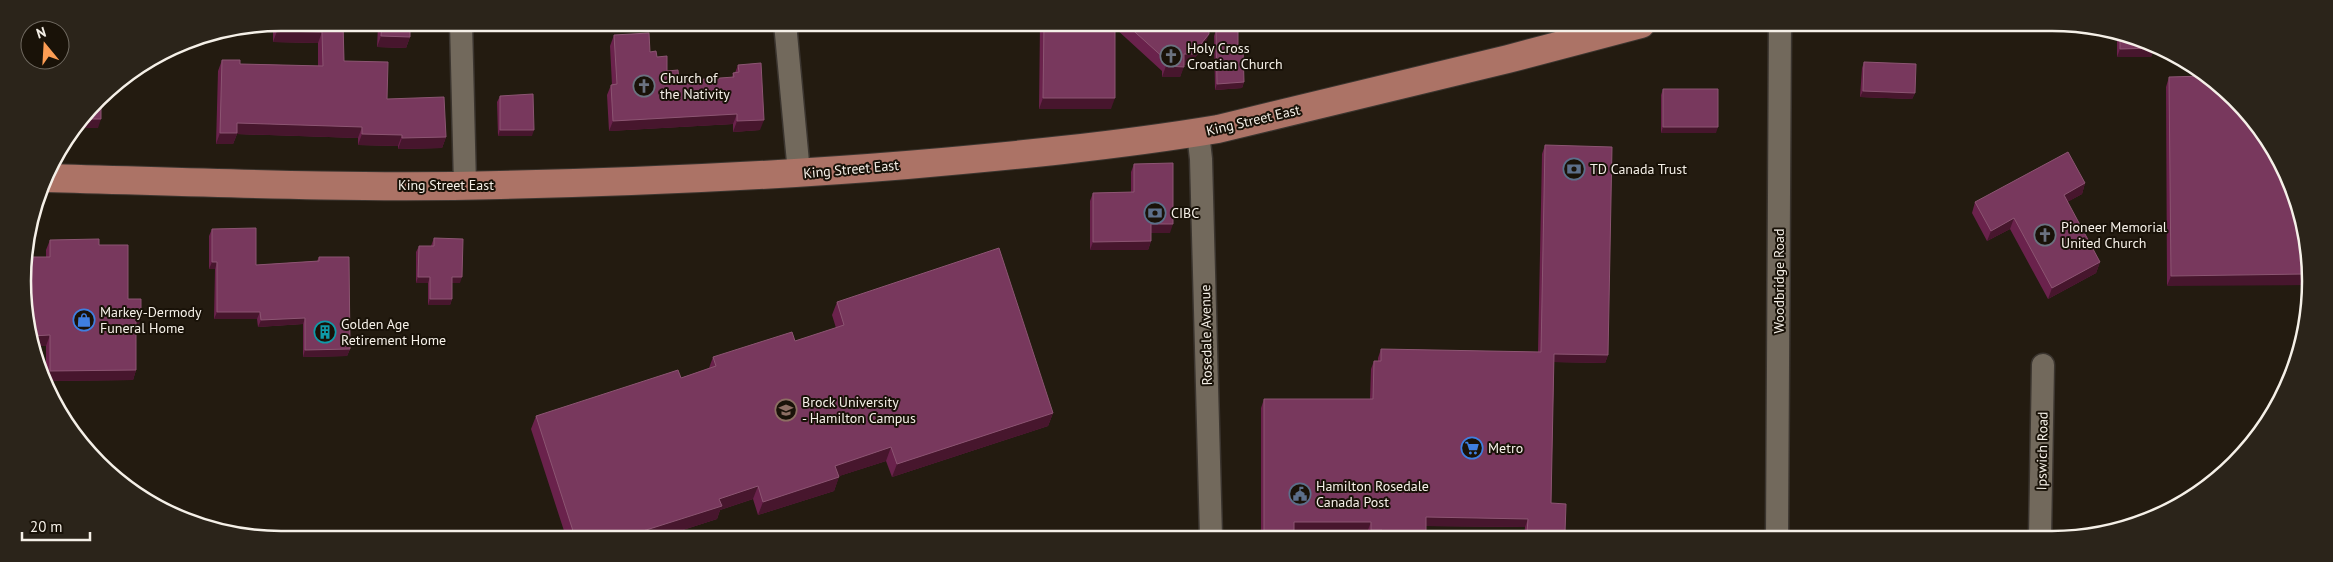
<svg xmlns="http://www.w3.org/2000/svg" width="2333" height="562" viewBox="0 0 2333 562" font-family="'PT Sans',sans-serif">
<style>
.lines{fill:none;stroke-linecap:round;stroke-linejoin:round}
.minor-casing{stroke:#3b352f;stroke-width:25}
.major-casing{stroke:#3b352f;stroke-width:30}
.minor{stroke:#72695c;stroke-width:22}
.major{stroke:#ac7366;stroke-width:28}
.wall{fill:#6a224c}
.shaded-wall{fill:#47162d}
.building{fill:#78385d;stroke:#8c5572}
.labels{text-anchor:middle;stroke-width:4;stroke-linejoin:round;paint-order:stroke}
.poi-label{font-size:14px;fill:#f5f0e8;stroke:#191208;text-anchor:start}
.street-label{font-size:14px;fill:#f5f0e8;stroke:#191208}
.rim{fill:none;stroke:#f5f0e8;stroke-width:2.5}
</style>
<rect width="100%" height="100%" fill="#231b10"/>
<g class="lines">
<!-- minor casing -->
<g class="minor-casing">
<path id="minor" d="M461 23 465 185
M785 23 799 173
M1198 133 1201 159 1211 537
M1777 537 1780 24
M2040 537 2043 365"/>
</g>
<!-- major casing -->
<g class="major-casing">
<path id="major" d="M46 178C197 182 349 189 500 185 636 182 772 176 907 165 1011 156 1115 146 1218 129L1508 59 1641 24"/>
</g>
<!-- minor -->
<use href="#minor" class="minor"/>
<!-- major -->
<use href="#major" class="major"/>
</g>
<!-- wall -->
<path class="wall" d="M281 22 410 23V37L406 48 377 47 378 26 343 24 344 61 387 99 446 137 442 148 398 149V146L358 145V138L237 134 233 144H216L218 71 222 60 240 64 318 66V43L273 42V24Z
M1040 23 1209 24 1205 45 1189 65H1184L1180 77H1162V71L1115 28 1111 109H1039Z
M1216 30 1238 49 1244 82 1242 88 1215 90 1214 36Z
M614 35 650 52 657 57 667 71 679 81 732 78 733 73H735L738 65 760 130 733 132V124L609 131 607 95 611 85H612L610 46Z
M2117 35 2154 48 2151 57H2117Z
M1864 62 1915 93 1912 99 1860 97 1862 68Z
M2169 77 2257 124 2167 286 2166 87Z
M1663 89 1716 133H1661V95Z
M500 96 532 136H498L497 102Z
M1545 145 1608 355 1605 363 1554 362 1551 503 1564 537H1524L1525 527 1426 526V537H1368V530L1294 531V537H1261V408L1264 399H1370L1371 369 1374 361H1378V358L1381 349 1538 352 1542 154Z
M1134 164 1170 233H1151V241L1148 250H1090V201L1093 193 1131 192V172Z
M2085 183 2082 194 2067 202 2100 262 2096 273 2048 299 2010 229 1987 241 1972 213 1975 202Z
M212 229 256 265 317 261 319 257 350 349 347 356 303 357V324L258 327 257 319H214L215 269H209V236Z
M434 238 460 283H452V299L450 305H428V283H416V252L419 246H431Z
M50 240 99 245 128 299 137 330H136V370L133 380 46 381V346H34L23 264 46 257V250Z
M837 302 1053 413 1048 426 892 477 886 461 839 476 834 491 758 515 753 499 720 510 717 519 661 537H566L531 429 536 416 681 378 709 368 713 357 795 341 836 328 832 315Z"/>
<!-- shaded-wall -->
<path class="shaded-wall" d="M340 23H379L378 26 339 24Z
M277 31 322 32 318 43 273 42Z
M1209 34 1205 45 1189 65H1180L1184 54Z
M381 36 410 37 406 48 377 47Z
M2154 48 2151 57H2117L2120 49Z
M1166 66 1184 67 1180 77H1162Z
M1244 82 1242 88 1215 90 1217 84Z
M1863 91 1915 93 1912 99 1860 97Z
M1043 98H1115L1111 109H1039Z
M737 114 733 124 609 131 613 121Z
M85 119H101L98 128H79Z
M764 120 760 130 733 132 737 121Z
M237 123 362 127 358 138 237 134 233 144H216L220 133Z
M1663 127H1718L1716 133H1661Z
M500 130H534L532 136H498Z
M362 134 402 135 398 146 358 145Z
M446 137 442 148 398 149 402 138Z
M2085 183 2082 194 2060 206 2064 195Z
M2014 218 2010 229 1987 241 1991 231Z
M1151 224H1173L1170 233H1148Z
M1151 241 1148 250H1090L1093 242Z
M212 262H217L215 269H209Z
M2100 262 2096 273 2048 299 2052 288Z
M2306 274V285L2167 286 2171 276Z
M418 277H430L428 283H416Z
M452 277H462L460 283H450Z
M430 299H452L450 305H428Z
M217 312H260L257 319H214Z
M305 318 303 324 258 327 261 320Z
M136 319H141L137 330H132Z
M50 335 46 346H34L32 336Z
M350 349 347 356 303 357 305 350Z
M1554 354 1608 355 1605 363 1551 362Z
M136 370 133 380 46 381 50 371Z
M1053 413 1048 426 892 477 897 464Z
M891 447 886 461 830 479 835 466Z
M839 477 834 491 758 515 763 502Z
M758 486 753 499 720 510 717 519 661 537H624L719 499Z
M1426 517 1528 519 1525 527 1423 526Z
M1294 522H1371L1368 530 1290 531Z
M1371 530H1382L1379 537H1369Z
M1527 532 1565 533 1564 537H1525Z"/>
<!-- building -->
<path class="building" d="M281 22 343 23 344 61 388 62 387 99 444 97 446 137 402 138V135L362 134V127L237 123V133H220L222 60H240V64L323 66 322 32 277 31V23Z
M382 23H410V37L381 36Z
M1044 23 1115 24V98H1043Z
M1126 24H1209V34L1193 54H1184V67L1166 66V60Z
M1216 30H1238V49H1243L1244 82 1217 84Z
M649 33 650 52 656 51 657 57 667 56V71L678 70 679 81 734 77 733 73 739 72 738 65 761 63 764 120 737 121V114L613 121 611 85 617 84 614 35Z
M2120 36 2154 48 2120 49Z
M1864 62 1916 64 1915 93 1863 91Z
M2203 76 2257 124 2302 214 2306 274 2171 276 2169 77Z
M1663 89H1718V127H1663Z
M533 94 534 130H500V96Z
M101 99V119H85Z
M1545 145 1612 147 1608 355 1554 354 1551 503 1566 504 1565 533 1527 532 1528 519 1426 517V537H1382V530H1371V522H1294V537H1264V399H1373L1374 361H1381V349L1541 352Z
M2068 152 2085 183 2064 195 2100 262 2052 288 2014 218 1991 231 1975 202Z
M1173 163V224H1151V241L1093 242V193L1134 192V164Z
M256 228V265L319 261V257H349L350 349 305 350V318L261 320 260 312H217V262H212V229Z
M434 238 463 239 462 277H452V299H430V277H418L419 246H434Z
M99 239V245H128V299H141V319H136V370L50 371V335L32 336 23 264 25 257H50V240Z
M999 248 1053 413 897 464 891 447 835 466 839 477 763 502 758 486 719 499 722 506 624 537H575L536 416 678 370 681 378 716 366 713 357 792 332 795 341 844 325 837 302Z"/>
<!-- icons -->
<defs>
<g id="church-ring" transform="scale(1.125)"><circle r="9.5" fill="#191208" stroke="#6b7280" stroke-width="1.5"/><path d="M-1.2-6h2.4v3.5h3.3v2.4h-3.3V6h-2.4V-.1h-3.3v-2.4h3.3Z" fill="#6b7280"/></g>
<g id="bank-ring" transform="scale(1.125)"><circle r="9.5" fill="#191208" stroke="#5c6f8a" stroke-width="1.5"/><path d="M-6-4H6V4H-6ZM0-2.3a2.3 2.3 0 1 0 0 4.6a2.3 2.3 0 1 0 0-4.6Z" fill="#5c6f8a"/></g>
<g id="shop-ring" transform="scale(1.125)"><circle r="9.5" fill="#191208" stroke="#3f7fe0" stroke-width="1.5"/><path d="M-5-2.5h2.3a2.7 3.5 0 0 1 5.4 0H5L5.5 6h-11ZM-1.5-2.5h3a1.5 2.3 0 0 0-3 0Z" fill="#3f7fe0"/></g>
<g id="building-ring" transform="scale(1.125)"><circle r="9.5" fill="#191208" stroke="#0f9aa8" stroke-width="1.5"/><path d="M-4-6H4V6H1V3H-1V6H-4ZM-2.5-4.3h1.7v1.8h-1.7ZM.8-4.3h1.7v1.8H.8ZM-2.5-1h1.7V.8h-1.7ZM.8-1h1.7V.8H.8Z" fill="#0f9aa8"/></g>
<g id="university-ring" transform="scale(1.125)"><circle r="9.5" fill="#191208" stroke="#8d6e63" stroke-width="1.5"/><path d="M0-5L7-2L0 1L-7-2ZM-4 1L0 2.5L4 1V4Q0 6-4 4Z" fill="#8d6e63"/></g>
<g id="supermarket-ring" transform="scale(1.125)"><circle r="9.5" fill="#191208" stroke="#3f7fe0" stroke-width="1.5"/><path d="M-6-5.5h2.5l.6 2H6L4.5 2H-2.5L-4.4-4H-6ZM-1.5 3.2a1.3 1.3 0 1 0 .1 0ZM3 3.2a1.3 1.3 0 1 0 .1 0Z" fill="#3f7fe0"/></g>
<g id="civic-ring" transform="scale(1.125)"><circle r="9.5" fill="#191208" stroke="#5c6f8a" stroke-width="1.5"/><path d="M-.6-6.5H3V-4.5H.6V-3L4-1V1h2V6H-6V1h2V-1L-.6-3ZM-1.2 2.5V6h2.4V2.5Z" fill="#5c6f8a"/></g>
</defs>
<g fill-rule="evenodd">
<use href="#church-ring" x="1171" y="56"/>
<use href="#church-ring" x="644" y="86"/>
<use href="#bank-ring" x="1574" y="169"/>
<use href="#bank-ring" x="1155" y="213"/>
<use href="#church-ring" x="2045" y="235"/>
<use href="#shop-ring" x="84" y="320"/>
<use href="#building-ring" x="325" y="332"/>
<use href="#university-ring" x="786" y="410"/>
<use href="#supermarket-ring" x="1472" y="448"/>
<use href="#civic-ring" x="1300" y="494"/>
</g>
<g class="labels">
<!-- poi labels -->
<g class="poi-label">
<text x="1187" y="53">Holy Cross<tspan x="1187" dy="16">Croatian Church</tspan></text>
<text x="660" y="83">Church of<tspan x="660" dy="16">the Nativity</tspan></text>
<text x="1590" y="174">TD Canada Trust</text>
<text x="1171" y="218">CIBC</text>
<text x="2061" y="232">Pioneer Memorial<tspan x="2061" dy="16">United Church</tspan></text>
<text x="100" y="317">Markey-Dermody<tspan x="100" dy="16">Funeral Home</tspan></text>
<text x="341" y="329">Golden Age<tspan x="341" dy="16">Retirement Home</tspan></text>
<text x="802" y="407">Brock University<tspan x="802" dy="16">- Hamilton Campus</tspan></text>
<text x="1488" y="453">Metro</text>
<text x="1316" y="491">Hamilton Rosedale<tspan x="1316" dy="16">Canada Post</tspan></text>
</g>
<!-- street labels -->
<g class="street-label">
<text transform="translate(1253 120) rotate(-13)" y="5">King Street East</text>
<text transform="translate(851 169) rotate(-5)" y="5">King Street East</text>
<text x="446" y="190">King Street East</text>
<text transform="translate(1779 281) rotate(-90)" y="5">Woodbridge Road</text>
<text transform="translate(1206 335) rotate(-91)" y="5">Rosedale Avenue</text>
<text transform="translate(2042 451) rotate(-89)" y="5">Ipswich Road</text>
</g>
</g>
<!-- crop -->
<path d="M0 0H2333V562H0ZM281 31H2052A250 250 0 0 1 2302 281V281A250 250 0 0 1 2052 531H281A250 250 0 0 1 31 281V281A250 250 0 0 1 281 31Z" fill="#2b241a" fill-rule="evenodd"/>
<path class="rim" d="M281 31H2052A250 250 0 0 1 2302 281V281A250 250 0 0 1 2052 531H281A250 250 0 0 1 31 281V281A250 250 0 0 1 281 31Z"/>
<!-- north arrow -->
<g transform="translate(45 45) rotate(342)"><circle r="24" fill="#191208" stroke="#716b62"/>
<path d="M0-4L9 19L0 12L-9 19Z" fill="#fc9d54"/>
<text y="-8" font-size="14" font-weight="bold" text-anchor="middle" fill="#f5f0e8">N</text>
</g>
<!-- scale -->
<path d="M22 532v8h68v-8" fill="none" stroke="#f5f0e8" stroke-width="2.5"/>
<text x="30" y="532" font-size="15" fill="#f5f0e8" stroke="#191208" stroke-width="4" paint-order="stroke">20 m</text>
</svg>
